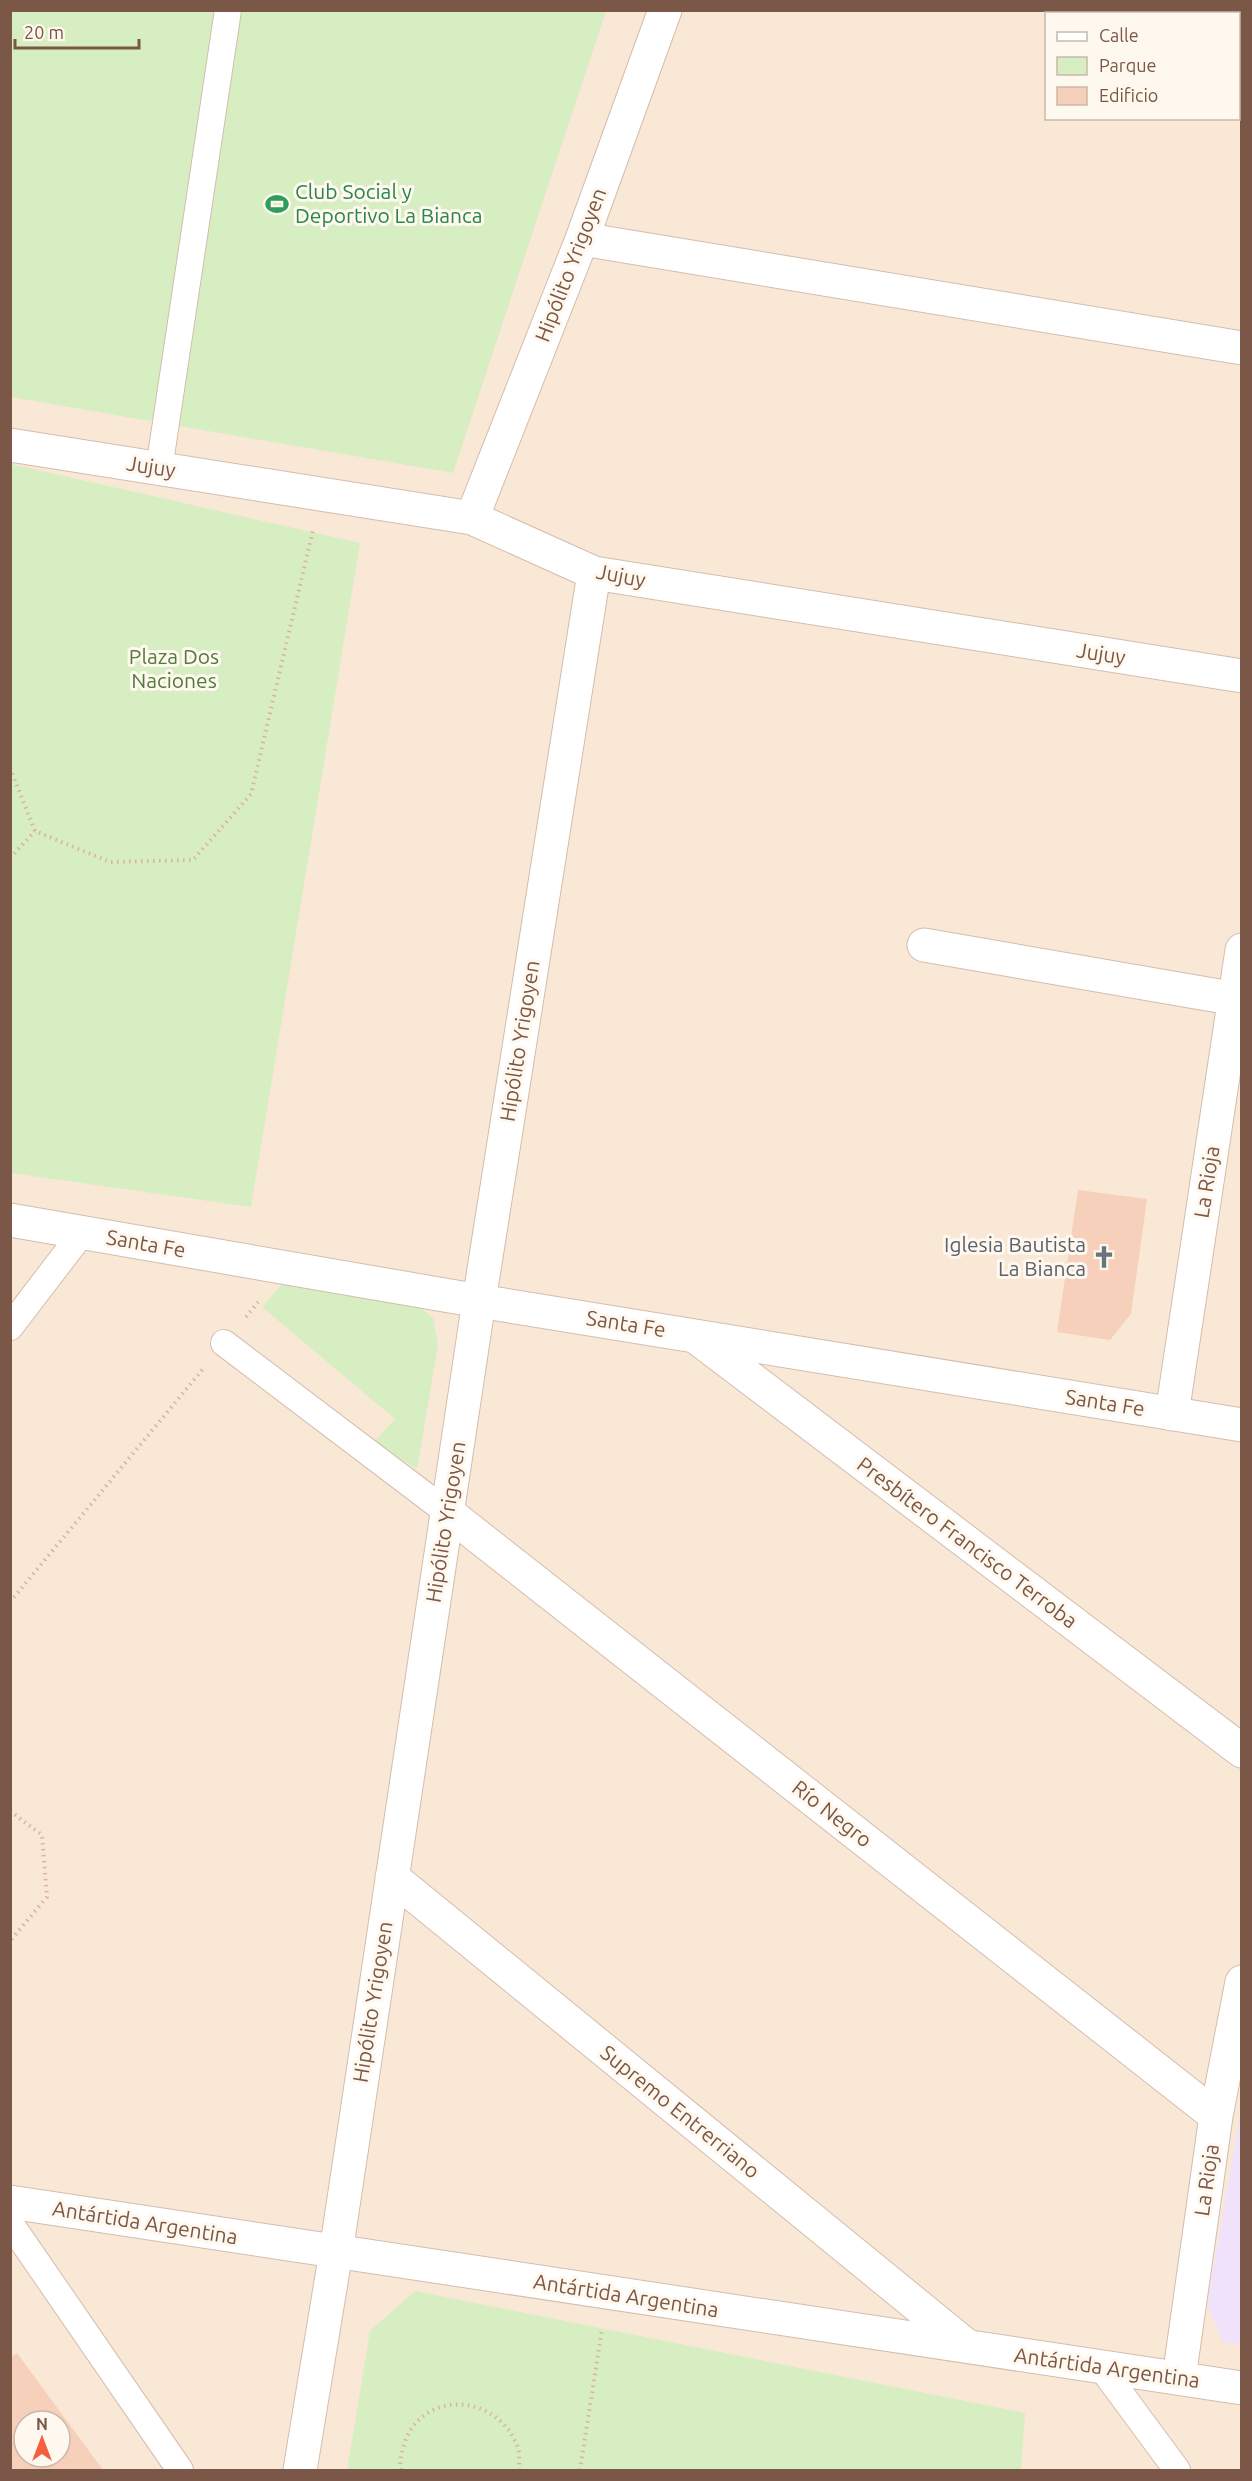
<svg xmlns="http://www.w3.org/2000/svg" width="1252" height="2481" viewBox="0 0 1252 2481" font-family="Ubuntu,sans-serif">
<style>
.residential{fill:#f9e8d6;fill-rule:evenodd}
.education{fill:#f1e2fb}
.green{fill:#d6eec2}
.building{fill:#f7d0bb;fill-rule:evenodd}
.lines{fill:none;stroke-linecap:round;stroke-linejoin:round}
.service-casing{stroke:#d4bdad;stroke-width:28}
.minor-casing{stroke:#d4bdad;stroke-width:35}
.path{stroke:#dcb39d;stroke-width:4;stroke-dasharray:1.5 4.5;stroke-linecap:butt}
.service{stroke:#fff;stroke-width:26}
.minor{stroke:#fff;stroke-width:33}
.labels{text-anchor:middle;stroke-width:6;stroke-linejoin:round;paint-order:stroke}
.leisure-label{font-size:21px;fill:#27864d;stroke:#fff8ee;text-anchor:start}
.street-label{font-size:21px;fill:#7b5747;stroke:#fff8ee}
.park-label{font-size:21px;fill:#527b3c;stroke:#fff8ee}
.worship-label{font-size:21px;fill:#5b616d;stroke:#fff8ee;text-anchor:end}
</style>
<rect width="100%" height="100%" fill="#fef4e6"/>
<!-- residential -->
<path class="residential" d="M11 11H1241V2470H11ZM1046 14H1238V118H1046ZM24 2421H60V2457H24Z"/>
<!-- education -->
<path class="education" d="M1241 2110V2345L1223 2342 1207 2304Z"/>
<!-- green -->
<path class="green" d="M10 11H606L453 473 11 397Z
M11 464 360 543 251 1207 11 1173Z
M282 1284 414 1302 433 1318 438 1345 417 1469 374 1442 395 1419 262 1307Z
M415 2291 1025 2413 1021 2470H347L370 2331Z"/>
<!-- building -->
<path class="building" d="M1078 1190 1147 1199 1131 1314 1110 1340 1057 1332Z
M17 2353 103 2470H10V2358ZM24 2421H60V2457H24Z"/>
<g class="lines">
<!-- service casing -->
<g class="service-casing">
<path id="service" d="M159 469 228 10
M10 1327 82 1233
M224 1343 447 1512
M10 2223 180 2470
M1101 2367 1177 2470"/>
</g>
<!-- minor casing -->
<g class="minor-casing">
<path id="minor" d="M582 239 1242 348
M10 445 472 518 594 573 1242 676
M472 518 582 239 665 10
M924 945 1242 1000
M10 1220 479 1301 1242 1425
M696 1337 1242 1751
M1172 1414 1242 950
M447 1512 1216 2116
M392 1877 967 2346
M10 2202 1242 2388
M1179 2378 1216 2116 1242 1982
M300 2470 336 2252 479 1301 594 573"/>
</g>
<!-- path -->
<path class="path" d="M10 768 35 831 110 862 193 860 251 794 313 530
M10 858 35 831
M246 1317 258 1302
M10 1602 203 1369
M10 1811 42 1835 47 1897 10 1941
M401 2470C399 2462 401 2457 403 2448 418 2389 498 2391 518 2448 520 2454 519 2463 519 2470
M580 2470 602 2329"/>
<!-- service -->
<use href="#service" class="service"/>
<!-- minor -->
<use href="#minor" class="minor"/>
</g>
<!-- icons -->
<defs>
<g id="stadium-bare" transform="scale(1.8)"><path d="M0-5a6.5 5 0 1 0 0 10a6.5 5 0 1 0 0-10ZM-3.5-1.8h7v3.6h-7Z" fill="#2e9e5b" stroke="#fff8ee" stroke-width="2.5" paint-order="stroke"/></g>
<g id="church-bare" transform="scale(1.8)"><path d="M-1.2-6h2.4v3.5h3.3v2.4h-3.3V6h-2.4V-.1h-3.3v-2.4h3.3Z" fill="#6b7280" stroke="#fff8ee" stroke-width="2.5" paint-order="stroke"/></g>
</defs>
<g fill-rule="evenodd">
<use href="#stadium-bare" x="277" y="204"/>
<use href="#church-bare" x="1104" y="1257"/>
</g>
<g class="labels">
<!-- leisure labels -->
<g class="leisure-label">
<text x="295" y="199">Club Social y<tspan x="295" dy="24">Deportivo La Bianca</tspan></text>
</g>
<!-- street labels -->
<g class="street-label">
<text transform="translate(571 265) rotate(-69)" y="7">Hipólito Yrigoyen</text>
<text transform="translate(151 467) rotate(9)" y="7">Jujuy</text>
<text transform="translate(621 576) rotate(11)" y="7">Jujuy</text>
<text transform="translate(1101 654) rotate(9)" y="7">Jujuy</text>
<text transform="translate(520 1041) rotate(-81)" y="7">Hipólito Yrigoyen</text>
<text transform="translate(1207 1182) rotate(-81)" y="7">La Rioja</text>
<text transform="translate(146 1244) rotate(10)" y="7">Santa Fe</text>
<text transform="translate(626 1324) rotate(9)" y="7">Santa Fe</text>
<text transform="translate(1105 1403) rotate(9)" y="7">Santa Fe</text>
<text transform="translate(446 1522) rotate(-81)" y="7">Hipólito Yrigoyen</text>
<text transform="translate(967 1543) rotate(37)" y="7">Presbítero Francisco Terroba</text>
<text transform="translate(832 1814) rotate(38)" y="7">Río Negro</text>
<text transform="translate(373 2002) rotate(-81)" y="7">Hipólito Yrigoyen</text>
<text transform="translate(680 2112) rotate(39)" y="7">Supremo Entrerriano</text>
<text transform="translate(1207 2180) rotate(-82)" y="7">La Rioja</text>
<text transform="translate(145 2223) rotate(9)" y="7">Antártida Argentina</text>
<text transform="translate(626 2296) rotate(9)" y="7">Antártida Argentina</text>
<text transform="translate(1107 2368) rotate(8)" y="7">Antártida Argentina</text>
</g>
<!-- park labels -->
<g class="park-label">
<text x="174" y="664">Plaza Dos<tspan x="174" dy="24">Naciones</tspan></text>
</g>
<!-- worship labels -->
<g class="worship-label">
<text x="1086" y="1252">Iglesia Bautista<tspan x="1086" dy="24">La Bianca</tspan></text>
</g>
</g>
<!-- border -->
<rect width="1252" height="2481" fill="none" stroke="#7b5747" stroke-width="24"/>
<!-- legend -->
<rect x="1045" y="12" width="195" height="108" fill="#fff8ee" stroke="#cab8ab" stroke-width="1.5"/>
<rect x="1057" y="32" width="30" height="9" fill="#ffffff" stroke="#cab8ab" stroke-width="1.5"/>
<text x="1099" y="42" font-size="18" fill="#7b5747">Calle</text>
<rect x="1057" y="57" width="30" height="18" fill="#d6eec2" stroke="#cab8ab" stroke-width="1.5"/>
<text x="1099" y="72" font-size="18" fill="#7b5747">Parque</text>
<rect x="1057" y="87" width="30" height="18" fill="#f7d0bb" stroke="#cab8ab" stroke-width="1.5"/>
<text x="1099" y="102" font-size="18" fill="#7b5747">Edificio</text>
<!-- north arrow -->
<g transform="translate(42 2439)"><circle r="28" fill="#fff8ee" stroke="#cab8ab" stroke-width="1.5"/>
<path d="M0-4.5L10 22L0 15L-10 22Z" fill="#f36040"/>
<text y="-9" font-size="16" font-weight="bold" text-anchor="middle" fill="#7b5747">N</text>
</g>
<!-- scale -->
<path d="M15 39v9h124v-9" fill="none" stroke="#7b5747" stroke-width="3"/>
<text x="24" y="39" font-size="18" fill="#7b5747" stroke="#fff8ee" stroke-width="4.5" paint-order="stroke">20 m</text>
</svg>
